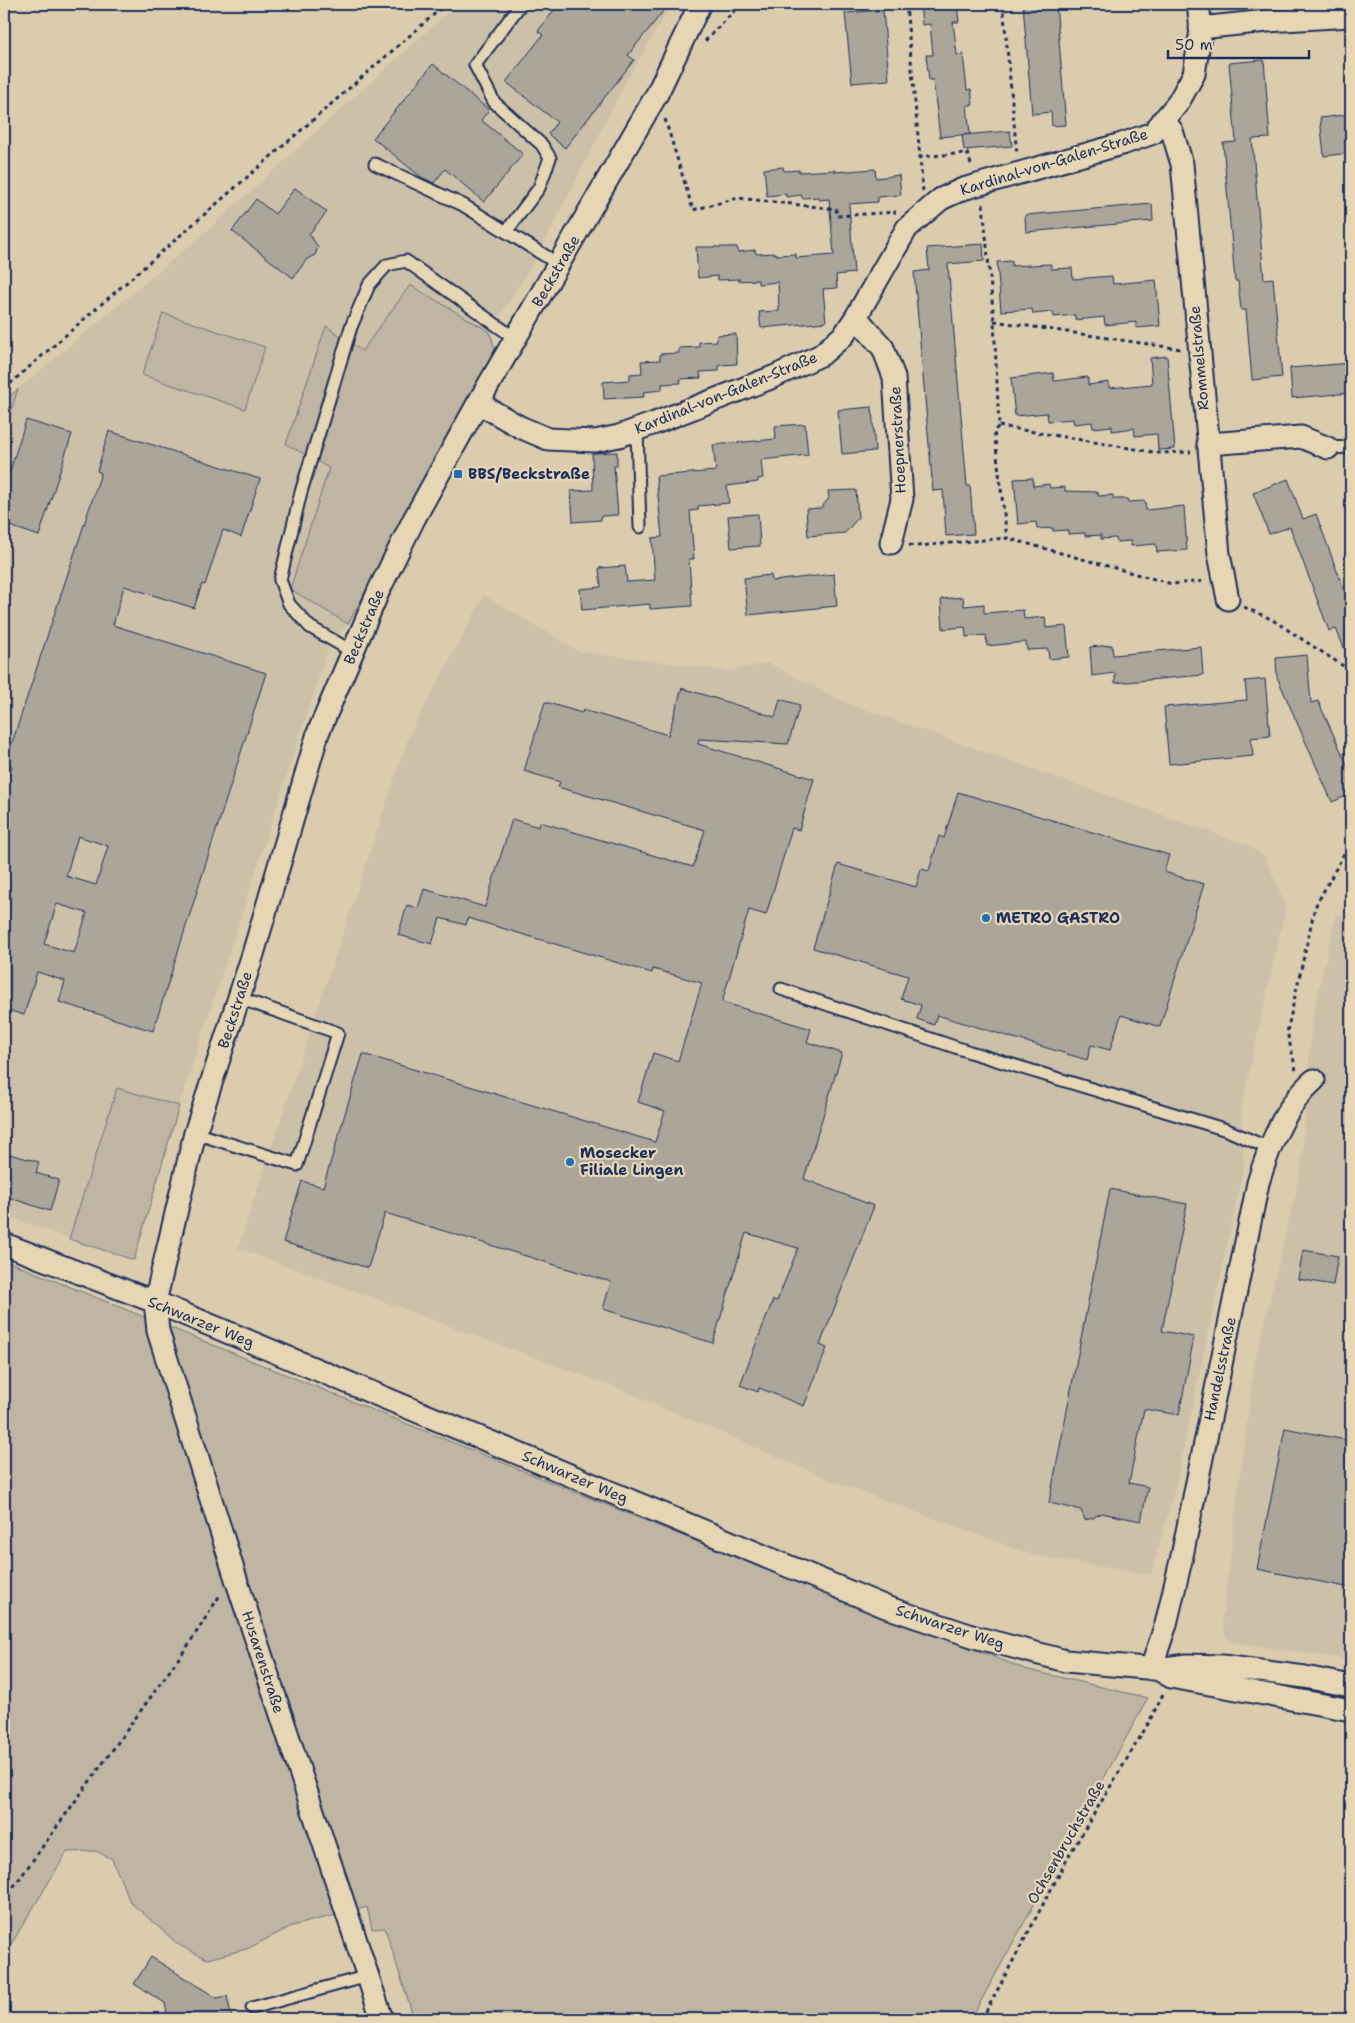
<svg xmlns="http://www.w3.org/2000/svg" width="1355" height="2023" viewBox="0 0 1355 2023" font-family="'Shantell Sans',sans-serif">
<style>
.built{fill:#cdc0a8}
.green{fill:#bfb5a2;stroke:#6d7280}
.building{fill:#aba59a;stroke:#1b2f5e;fill-rule:evenodd}
.lines{fill:none;stroke-linecap:round;stroke-linejoin:round}
.service-casing{stroke:#1b2f5e;stroke-width:15}
.minor-casing{stroke:#1b2f5e;stroke-width:25}
.path{stroke:#1b2f5e;stroke-width:3;stroke-dasharray:4 4;stroke-linecap:butt}
.service{stroke:#e7d6b3;stroke-width:11}
.minor{stroke:#e7d6b3;stroke-width:21}
.poi-dot{fill:#1f6fb2;stroke:#e7d6b3;stroke-width:2}
.labels{text-anchor:middle;stroke-width:4.5;stroke-linejoin:round;paint-order:stroke}
.street-label{font-size:15px;fill:#1b2f5e;stroke:#e7d6b3}
.poi-label{font-size:15px;font-weight:bold;fill:#1b2f5e;stroke:#e7d6b3;text-anchor:start}
</style>
<rect width="100%" height="100%" fill="#dbccae"/>
<filter id="ink" filterUnits="userSpaceOnUse"><feTurbulence type="fractalNoise" baseFrequency=".02" numOctaves="2"/><feDisplacementMap in="SourceGraphic" scale="10" xChannelSelector="R" yChannelSelector="G"/><feConvolveMatrix kernelMatrix="1 2 1 2 8 2 1 2 1" color-interpolation-filters="sRGB"/></filter>
<g filter="url(#ink)">
<!-- built -->
<path class="built" d="M457 4H672L625 83 539 253 490 332 410 285 362 351 326 326 329 468 290 589 348 624 329 646 179 1106 117 1088 69 1239 4 1215V433L18 389 201 236Z
M484 595 578 651 727 671 768 663 846 703 1250 846 1265 857 1286 906 1241 1109 1244 1166 1175 1488 1151 1575 1035 1556 838 1483 612 1386 238 1248 408 738Z
M1336 914 1351 917V1660L1232 1642 1225 1635 1222 1621 1254 1366 1301 1170 1312 1020Z"/>
<!-- green -->
<path class="green" d="M410 285 490 332 496 353 348 624 290 589 329 468 286 444 326 326 362 351Z
M163 313 265 347 245 409 142 375Z
M18 389 4 433V401Z
M117 1088 179 1106 134 1260 69 1239Z
M4 1260 683 1536 1025 1669 1148 1698 971 2019H414L385 1928 372 1929 367 1907 292 1926 247 1949 207 1959 179 1945 130 1902 112 1859 96 1851 67 1852 4 1956Z"/>
<!-- building -->
<path class="building" d="M559 4H669L628 55 634 60 565 148 548 134 557 122 506 82 543 35 538 31Z
M920 4H957L959 22H953L957 55 963 54 967 90 971 89 973 105H967L970 134 940 137 933 80H929L926 55H933L930 24 922 25Z
M1023 4H1056L1066 125 1052 126 1051 112 1032 114Z
M883 10 889 80 852 83 845 13Z
M1264 60 1270 138 1252 139 1264 279 1273 278 1282 377 1252 380 1246 310H1241L1238 281H1235L1223 143 1236 142 1229 63Z
M433 64 489 110 481 120 523 154 484 202 445 169 434 183 421 177 373 138Z
M1351 114V153L1324 156 1320 118Z
M1010 131 1012 146 964 150 962 135Z
M783 167 784 171 799 170V172L835 170V172L875 169 876 178 899 175 901 195 878 197V202L849 204 854 273 836 275 837 288 823 289 826 322 761 328 759 312 779 311 778 282 758 284V280L738 281 740 279 718 280 717 276 698 278 696 247H737L738 252 755 250 756 254 776 253V255L796 254V258L834 255 829 199 819 200V197L802 198 801 195 786 197V194L767 196 764 169Z
M295 188 327 212 309 234 318 247 315 255 307 259 293 278 232 231 256 199 275 214Z
M1152 204 1153 221 1026 232 1025 215Z
M983 244 984 261 948 264 967 486H970L974 534 946 536 943 490 933 491 914 272 929 270 927 248Z
M1012 261V266L1051 264V269L1072 268 1073 279 1112 276 1113 284 1156 280 1160 326 1136 328V322L1105 325 1104 317 1075 320V315L1054 317 1053 312 1033 314 1032 309 1001 311 997 262Z
M736 334 737 364 719 365V371L700 372 701 378 680 379 681 383 662 384V390L643 392 644 397 604 399 603 382 630 380V374L642 373 641 361 660 360V354L679 353V348L699 347V342L717 341V335Z
M1167 356 1175 449 1158 450 1157 434 1135 436 1134 428 1112 431V426L1093 428 1092 422 1074 424 1073 419 1048 421 1047 413 1015 416 1011 378 1053 373 1054 381 1088 377V385L1109 382V388L1152 384 1150 358Z
M1351 363V393L1292 398 1290 368Z
M872 407 875 451 842 454 838 410Z
M26 420 72 434 39 536 4 524V490Z
M805 424 808 455 761 460 763 478 758 479V482L727 486 729 503 698 506V510L690 511 694 559H689L692 606 650 609V604L582 610 580 589 601 587 599 568 625 566 627 582 655 580 652 538 662 537 656 476 716 471 713 445 776 439 775 426Z
M109 431 260 479 241 537 223 530 205 585 202 584 194 608 124 586 113 625 266 673 153 1031 59 1002 65 981 37 972 24 1015 4 1009V791L12 766 5 764 101 473 97 471ZM78 836 108 846 96 885 66 876ZM57 904 87 913 74 953 44 944Z
M617 452V466H614L618 515 601 516V520L573 522 571 491 593 490 592 453Z
M1033 478V486L1049 484 1050 488 1065 487V491L1098 492V496L1113 495V499H1127L1128 502 1145 501 1146 510 1184 506 1187 550 1157 552 1156 544 1131 546V541L1117 542 1116 538 1101 539V535L1085 536V533L1068 534V530L1053 531V528L1037 529 1036 522 1018 524 1014 479Z
M1288 479 1303 519 1316 514 1351 609V664L1336 629 1329 631 1290 527 1269 534 1253 493Z
M856 490 858 518 845 533 808 536 806 509 821 508 829 498 828 491Z
M758 514 760 546 731 548 728 516Z
M834 574 837 606 748 615 744 578 771 575 772 581Z
M963 597 964 606 984 604V613L1023 610 1024 619 1045 617 1046 628 1066 626 1069 657 1049 659 1048 649 1027 650 1026 642 987 646 986 635 966 637 965 627 943 629 941 599Z
M1112 645 1113 655 1201 647 1203 675 1115 683V673L1092 676 1090 647Z
M1307 655 1311 703 1318 701 1351 773V794L1332 802 1277 677 1276 658Z
M1265 679 1270 736 1251 738 1253 756 1169 764 1164 707 1247 700 1245 681Z
M682 688 775 717 780 699 800 705 788 744 699 739 698 744 814 779 799 830 792 828 766 915 749 910 722 1002 811 1029 807 1042 842 1053 804 1179 874 1206 820 1345 827 1348 804 1406 759 1388 758 1392 740 1385 773 1300 777 1301 798 1248 746 1233 713 1343 603 1309 611 1282 385 1213 368 1268 283 1242 302 1181 323 1187 363 1054 655 1142 665 1111 638 1102 653 1053 678 1061 702 983 653 969 652 973 468 918 466 925 440 918 432 944 398 935 407 905 418 908 424 889 485 907 512 819 539 827 540 822 693 867 705 830 558 787 560 782 524 771 545 702 582 713 583 710 668 735Z
M958 792 1169 855 1164 872 1204 884 1160 1027 1121 1015 1110 1050 1091 1045 1087 1060 937 1015 934 1025 917 1019 921 1005 901 999 908 976 813 948 838 864 916 887 921 869 929 871 939 836 944 838Z
M9 1154 39 1162 36 1173 59 1180 50 1211 4 1196V1172Z
M1110 1189 1187 1204 1162 1331 1194 1337 1179 1415 1144 1409 1129 1483 1148 1487 1141 1521 1101 1513 1093 1518 1085 1520 1081 1510 1049 1503Z
M1303 1250 1338 1256 1333 1285 1298 1279Z
M1285 1428 1351 1441V1588L1257 1569Z
M151 1957 217 1998 227 1996 232 2019H168L165 2003 134 1984Z"/>
<g class="lines">
<!-- service casing -->
<g class="service-casing">
<path id="service" d="M375 164 463 205 560 265
M506 232 539 188 550 158 542 145 494 102 475 65 521 4
M637 429 640 527
M1328 448 1351 447
M353 652 310 627 289 604 280 580 301 492 351 327 369 285 387 265 406 261 516 339
M781 989 970 1052 1227 1130 1271 1149
M195 1133 297 1165 338 1033 239 998
M252 2008 368 1976"/>
</g>
<!-- minor casing -->
<g class="minor-casing">
<path id="minor" d="M1200 28 1267 21 1351 16
M1163 120 1172 131 1182 164 1219 554 1228 599
M856 317 883 348 894 377 902 499 891 543
M478 403 520 427 548 439 595 441 619 436 655 423 773 377 821 355 844 335 856 317 907 228 941 199 963 189 1122 144 1153 133 1178 103 1194 74 1201 30 1198 4
M1208 444 1301 437 1328 448
M4 1244 155 1302 886 1607 975 1637 1066 1661 1157 1669 1187 1665 1222 1666 1305 1677 1351 1686
M1151 1669 1166 1624 1182 1556 1258 1183C1269 1146 1285 1105 1314 1080
M1159 1670 1171 1677 1351 1710
M382 2019 237 1582 158 1331 155 1302 195 1133 253 954 318 733 379 590 414 519 478 403 657 94 700 4"/>
</g>
<!-- path -->
<path class="path" d="M906 4 923 191
M1003 4 1017 155
M705 41 741 4
M665 119 693 210 738 198 836 209 837 216 896 212
M919 157 967 153 972 167
M983 204 994 321 999 426 994 431 1007 538
M994 321 1181 349
M4 389 446 4
M999 426 1159 453 1191 452
M909 545 918 546 1007 538 1172 584 1205 581
M1244 607 1271 619 1351 671
M1296 1070 1287 1032 1315 907 1351 841
M4 1900 189 1644 220 1595
M982 2019 1071 1852 1148 1724 1163 1694"/>
<!-- service -->
<use href="#service" class="service"/>
<!-- minor -->
<use href="#minor" class="minor"/>
</g>
</g>
<!-- markers -->
<g class="poi-dot">
<rect x="453" y="469" width="10" height="10" rx="2.5"/>
<circle cx="986" cy="918" r="5"/>
<circle cx="570" cy="1162" r="5"/>
</g>
<g class="labels">
<!-- street labels -->
<g class="street-label">
<text transform="translate(1054 162) rotate(-17)" y="5">Kardinal-von-Galen-Straße</text>
<text transform="translate(556 271) rotate(-60)" y="5">Beckstraße</text>
<text transform="translate(1199 358) rotate(-95)" y="5">Rommelstraße</text>
<text transform="translate(726 393) rotate(-22)" y="5">Kardinal-von-Galen-Straße</text>
<text transform="translate(898 440) rotate(-93)" y="5">Hoepnerstraße</text>
<text transform="translate(364 627) rotate(-67)" y="5">Beckstraße</text>
<text transform="translate(235 1010) rotate(-72)" y="5">Beckstraße</text>
<text transform="translate(201 1322) rotate(22)" y="5">Schwarzer Weg</text>
<text transform="translate(1220 1369) rotate(-78)" y="5">Handelsstraße</text>
<text transform="translate(575 1477) rotate(23)" y="5">Schwarzer Weg</text>
<text transform="translate(950 1627) rotate(18)" y="5">Schwarzer Weg</text>
<text transform="translate(263 1662) rotate(72)" y="5">Husarenstraße</text>
<text transform="translate(1066 1842) rotate(-60)" y="5">Ochsenbruchstraße</text>
</g>
<!-- poi labels -->
<g class="poi-label">
<text x="468" y="479">BBS/Beckstraße</text>
<text x="996" y="923">METRO GASTRO</text>
<text x="580" y="1158">Mosecker<tspan x="580" dy="17">Filiale Lingen</tspan></text>
</g>
</g>
<!-- margin -->
<rect width="1355" height="2023" fill="none" stroke="#e7d6b3" stroke-width="20"/>
<rect x="10" y="10" width="1335" height="2003" fill="none" stroke="#1b2f5e" stroke-width="2" filter="url(#ink)"/>
<!-- scale -->
<path d="M1168 50v8h141v-8" fill="none" stroke="#1b2f5e" stroke-width="2.5"/>
<text x="1175" y="50" font-size="15" fill="#1b2f5e" stroke="#e7d6b3" stroke-width="4" paint-order="stroke">50 m</text>
</svg>
